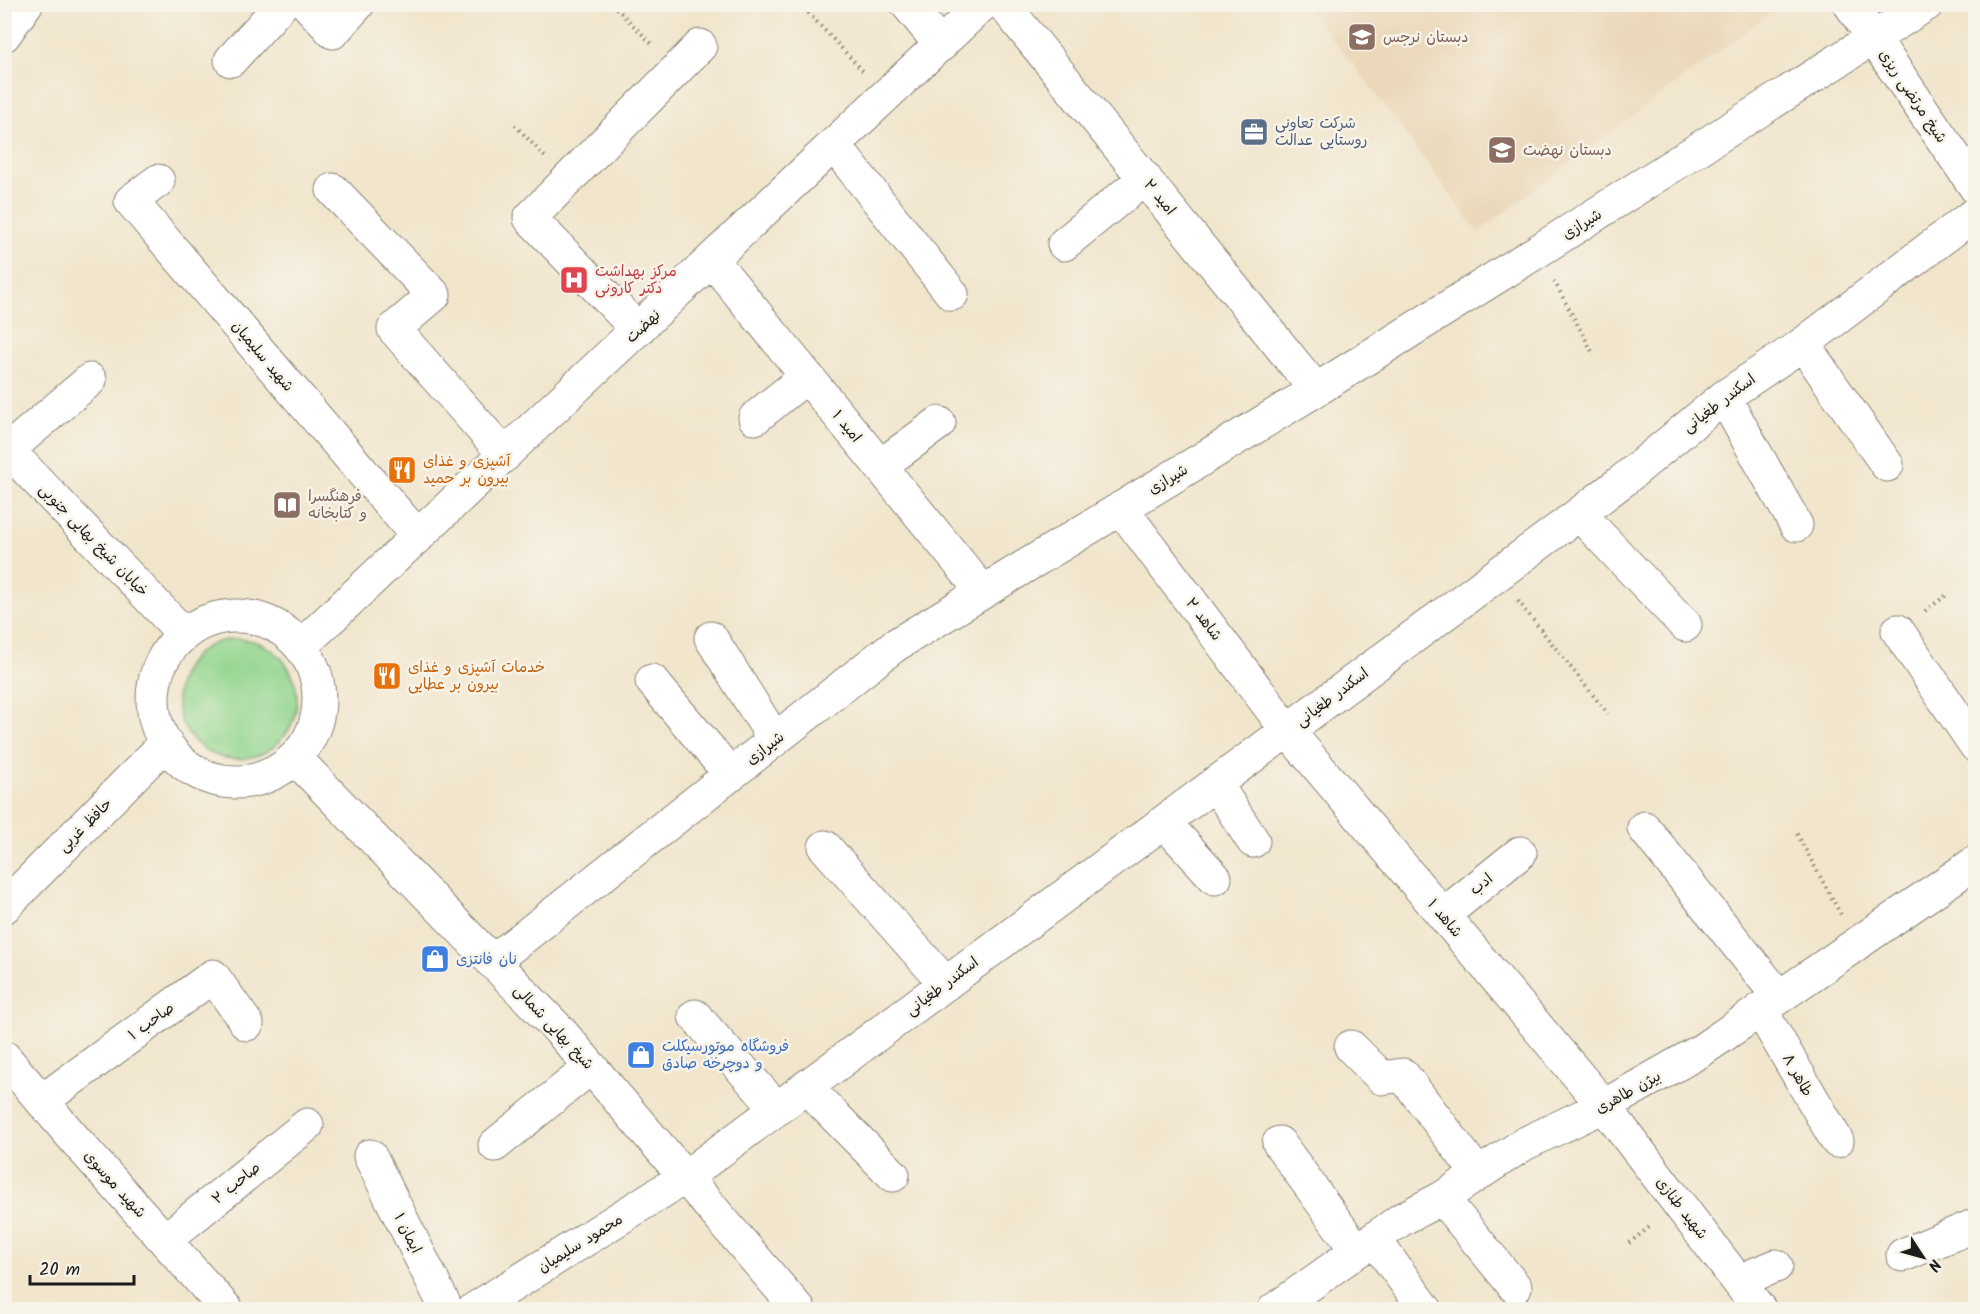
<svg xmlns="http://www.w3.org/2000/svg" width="1980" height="1314" viewBox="0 0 1980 1314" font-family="Kalam,'Playpen Sans Arabic',sans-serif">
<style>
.built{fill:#ebd8ba}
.green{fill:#93d68f;stroke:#587956;stroke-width:1.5}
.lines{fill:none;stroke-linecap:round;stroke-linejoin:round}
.minor-casing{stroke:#868074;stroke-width:35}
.path{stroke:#868074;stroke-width:4;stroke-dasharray:1.5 4.5;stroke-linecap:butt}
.minor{stroke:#fff;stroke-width:33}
.labels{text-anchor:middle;stroke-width:5;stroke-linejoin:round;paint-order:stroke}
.education-label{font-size:15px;fill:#785e54;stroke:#f7f3e8;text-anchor:start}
.street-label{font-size:15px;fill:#1c1c1c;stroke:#f7f3e8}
.service-label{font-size:15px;fill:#4e5e75;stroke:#f7f3e8;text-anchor:start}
.health-label{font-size:15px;fill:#be3a42;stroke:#f7f3e8;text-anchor:start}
.food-label{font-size:15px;fill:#c56008;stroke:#f7f3e8;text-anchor:start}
.shop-label{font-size:15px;fill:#366cbe;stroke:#f7f3e8;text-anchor:start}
</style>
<rect width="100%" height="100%" fill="#f7f3e8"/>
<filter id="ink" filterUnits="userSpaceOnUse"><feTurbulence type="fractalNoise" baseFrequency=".0167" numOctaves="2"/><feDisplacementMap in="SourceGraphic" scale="12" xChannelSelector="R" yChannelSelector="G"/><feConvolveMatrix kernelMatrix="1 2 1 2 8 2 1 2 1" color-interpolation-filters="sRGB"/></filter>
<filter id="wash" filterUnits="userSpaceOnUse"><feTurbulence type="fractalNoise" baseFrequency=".008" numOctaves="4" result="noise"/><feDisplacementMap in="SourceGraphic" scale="24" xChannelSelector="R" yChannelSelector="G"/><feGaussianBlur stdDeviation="1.35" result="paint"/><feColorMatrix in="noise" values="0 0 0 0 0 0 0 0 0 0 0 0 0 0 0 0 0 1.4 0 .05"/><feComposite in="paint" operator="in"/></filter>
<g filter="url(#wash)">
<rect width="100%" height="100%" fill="#f1e5cc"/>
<!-- built -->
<path class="built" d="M1303 5H1781L1478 232 1357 69Z"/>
<!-- green -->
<path class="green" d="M177 699a60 60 0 1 1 120 0a60 60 0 1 1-120 0Z"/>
</g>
<g filter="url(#ink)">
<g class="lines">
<!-- minor casing -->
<g class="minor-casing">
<path id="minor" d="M307 4 333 32 358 4
M907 4 941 45
M1003 4 1316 390
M1850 4 1976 188
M4 35 26 4
M231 60 282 4
M834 145 952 294
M158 181 131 201 418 537
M333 190 434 295 394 329 505 455
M1064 244 1145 178
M712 260 983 592
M638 330 530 218 700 46
M1803 344 1887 465
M1724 397 1796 525
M755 418 807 376
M4 446 184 634
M8 450 90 380
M880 466 939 423
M1121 508 1287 730 1604 1106 1760 1310
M1579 514 1685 625
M153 699a83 83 0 1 1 166 0a83 83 0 1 1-166 0Z
M1898 631 1976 746
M711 638 775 740
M301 646 983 4
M652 681 731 775
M295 758 560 1031 799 1310
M1215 783 1253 841
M1164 822 1215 878
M1644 828 1779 997
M825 847 946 984
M4 907 166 743
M1443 915 1520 853
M492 962 894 646 1316 390 1538 251 1927 4
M1760 1009 1837 1141
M695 1016 777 1109
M1351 1047 1382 1078 1403 1075 1478 1174
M4 1057 77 1142 227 1310
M806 1087 893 1175
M42 1101 213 976 247 1024
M1279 1143 1357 1251
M495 1145 591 1067
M370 1156 447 1310
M1442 1198 1515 1287
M1374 1239 1426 1310
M165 1240 307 1125
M1903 1255 1976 1225
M1738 1281 1776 1266
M473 1310 685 1177 1579 514 1621 482 1724 397 1803 344 1976 213
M1274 1310 1402 1219 1442 1198 1524 1144 1604 1106 1702 1050 1976 862"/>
</g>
<!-- path -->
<path class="path" d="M612 4 654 46
M800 4 864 72
M515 125 545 157
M1554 281 1594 355
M1518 601 1608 714
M1925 611 1948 594
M1797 834 1841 915
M1629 1243 1652 1225"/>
<!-- minor -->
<use href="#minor" class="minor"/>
</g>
</g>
<!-- icons -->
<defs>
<g id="school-square" transform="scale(1.5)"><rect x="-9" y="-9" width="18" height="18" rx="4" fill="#8d6e63" stroke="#f7f3e8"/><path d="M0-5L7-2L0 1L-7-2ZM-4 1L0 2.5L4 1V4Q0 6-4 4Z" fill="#fff"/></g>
<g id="office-square" transform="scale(1.5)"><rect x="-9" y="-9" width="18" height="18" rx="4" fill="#5c6f8a" stroke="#f7f3e8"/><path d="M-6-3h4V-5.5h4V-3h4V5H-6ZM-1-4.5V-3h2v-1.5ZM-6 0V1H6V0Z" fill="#fff"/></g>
<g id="hospital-square" transform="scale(1.5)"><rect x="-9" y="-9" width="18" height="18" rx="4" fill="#e0444e" stroke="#f7f3e8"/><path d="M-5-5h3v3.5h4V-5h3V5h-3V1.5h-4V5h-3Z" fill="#fff"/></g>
<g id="restaurant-square" transform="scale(1.5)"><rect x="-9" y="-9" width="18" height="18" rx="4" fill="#e8710a" stroke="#f7f3e8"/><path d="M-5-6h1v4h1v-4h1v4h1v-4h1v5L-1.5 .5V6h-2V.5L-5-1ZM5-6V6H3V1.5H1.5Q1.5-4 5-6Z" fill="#fff"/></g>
<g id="library-square" transform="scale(1.5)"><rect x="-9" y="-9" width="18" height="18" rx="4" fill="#8d6e63" stroke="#f7f3e8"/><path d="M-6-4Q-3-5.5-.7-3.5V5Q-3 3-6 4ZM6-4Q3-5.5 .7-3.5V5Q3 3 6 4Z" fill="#fff"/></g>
<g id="shop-square" transform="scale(1.5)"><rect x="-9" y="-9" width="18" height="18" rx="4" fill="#3f7fe0" stroke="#f7f3e8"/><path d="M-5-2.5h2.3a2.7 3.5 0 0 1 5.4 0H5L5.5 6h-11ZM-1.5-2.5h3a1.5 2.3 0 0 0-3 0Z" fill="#fff"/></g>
</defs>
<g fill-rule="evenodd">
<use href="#school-square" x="1362" y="37"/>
<use href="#office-square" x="1254" y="132"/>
<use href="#school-square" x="1502" y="150"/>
<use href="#hospital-square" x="574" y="280"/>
<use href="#restaurant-square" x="402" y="470"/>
<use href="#library-square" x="287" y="505"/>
<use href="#restaurant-square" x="387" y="676"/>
<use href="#shop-square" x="435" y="959"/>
<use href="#shop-square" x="641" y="1055"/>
</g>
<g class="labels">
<!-- education labels -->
<g class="education-label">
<text x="1383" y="42">دبستان نرجس</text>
<text x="1523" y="155">دبستان نهضت</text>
<text x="308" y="501">فرهنگسرا<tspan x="308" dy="17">و کتابخانه</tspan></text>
</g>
<!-- street labels -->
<g class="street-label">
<text transform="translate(1913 96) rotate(56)" y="5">شیخ مرتضی ریزی</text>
<text transform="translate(1160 197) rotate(51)" y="5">امید ۲</text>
<text transform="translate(1582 224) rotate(-32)" y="5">شیرازی</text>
<text transform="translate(643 326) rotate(-43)" y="5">نهضت</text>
<text transform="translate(263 356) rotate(50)" y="5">شهید سلیمیان</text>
<text transform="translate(1719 403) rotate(-37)" y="5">اسکندر طغیانی</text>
<text transform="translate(847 426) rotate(51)" y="5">امید ۱</text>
<text transform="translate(1168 479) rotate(-31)" y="5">شیرازی</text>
<text transform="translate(94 540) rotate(46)" y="5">خیابان شیخ بهایی جنوبی</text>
<text transform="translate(1204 619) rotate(53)" y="5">شاهد ۲</text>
<text transform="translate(1332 697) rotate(-37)" y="5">اسکندر طغیانی</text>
<text transform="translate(765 748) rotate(-38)" y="5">شیرازی</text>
<text transform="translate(85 825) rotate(-45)" y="5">حافظ غربی</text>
<text transform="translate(1481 884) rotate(-39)" y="5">ادب</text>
<text transform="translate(1445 918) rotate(50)" y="5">شاهد ۱</text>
<text transform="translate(942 986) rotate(-37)" y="5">اسکندر طغیانی</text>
<text transform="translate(151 1021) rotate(-36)" y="5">صاحب ۱</text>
<text transform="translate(554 1027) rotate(47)" y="5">شیخ بهایی شمالی</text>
<text transform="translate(1798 1075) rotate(60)" y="5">طاهر ۸</text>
<text transform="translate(1628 1092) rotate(-29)" y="5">بیژن طاهری</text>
<text transform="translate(236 1183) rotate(-39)" y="5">صاحب ۲</text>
<text transform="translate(115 1184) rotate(48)" y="5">شهید موسوی</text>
<text transform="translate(1682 1208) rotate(52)" y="5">شهید طنازی</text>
<text transform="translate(408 1233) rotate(63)" y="5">ایمان ۱</text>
<text transform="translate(580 1243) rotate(-32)" y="5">محمود سلیمیان</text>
</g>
<!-- service labels -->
<g class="service-label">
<text x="1275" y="128">شرکت تعاونی<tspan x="1275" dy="17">روستایی عدالت</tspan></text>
</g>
<!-- health labels -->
<g class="health-label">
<text x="595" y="276">مرکز بهداشت<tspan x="595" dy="17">دکتر کارونی</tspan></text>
</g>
<!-- food labels -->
<g class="food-label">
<text x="423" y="466">آشپزی و غذای<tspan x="423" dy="17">بیرون بر حمید</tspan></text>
<text x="408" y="672">خدمات آشپزی و غذای<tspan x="408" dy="17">بیرون بر عطایی</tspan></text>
</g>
<!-- shop labels -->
<g class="shop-label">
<text x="456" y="964">نان فانتزی</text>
<text x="662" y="1051">فروشگاه موتورسیکلت<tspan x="662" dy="17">و دوچرخه صادق</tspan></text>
</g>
</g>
<!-- margin -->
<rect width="1980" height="1314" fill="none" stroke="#f7f3e8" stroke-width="24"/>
<!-- north arrow -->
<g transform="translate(1923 1257) rotate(126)" stroke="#f7f3e8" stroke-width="4.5" paint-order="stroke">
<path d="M0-4.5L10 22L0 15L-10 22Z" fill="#1c1c1c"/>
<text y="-9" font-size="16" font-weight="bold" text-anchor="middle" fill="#1c1c1c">N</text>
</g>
<!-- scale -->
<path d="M30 1275v9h104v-9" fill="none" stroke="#1c1c1c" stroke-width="3"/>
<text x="39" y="1275" font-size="18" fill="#1c1c1c" stroke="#f7f3e8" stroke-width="4.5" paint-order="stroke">20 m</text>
</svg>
